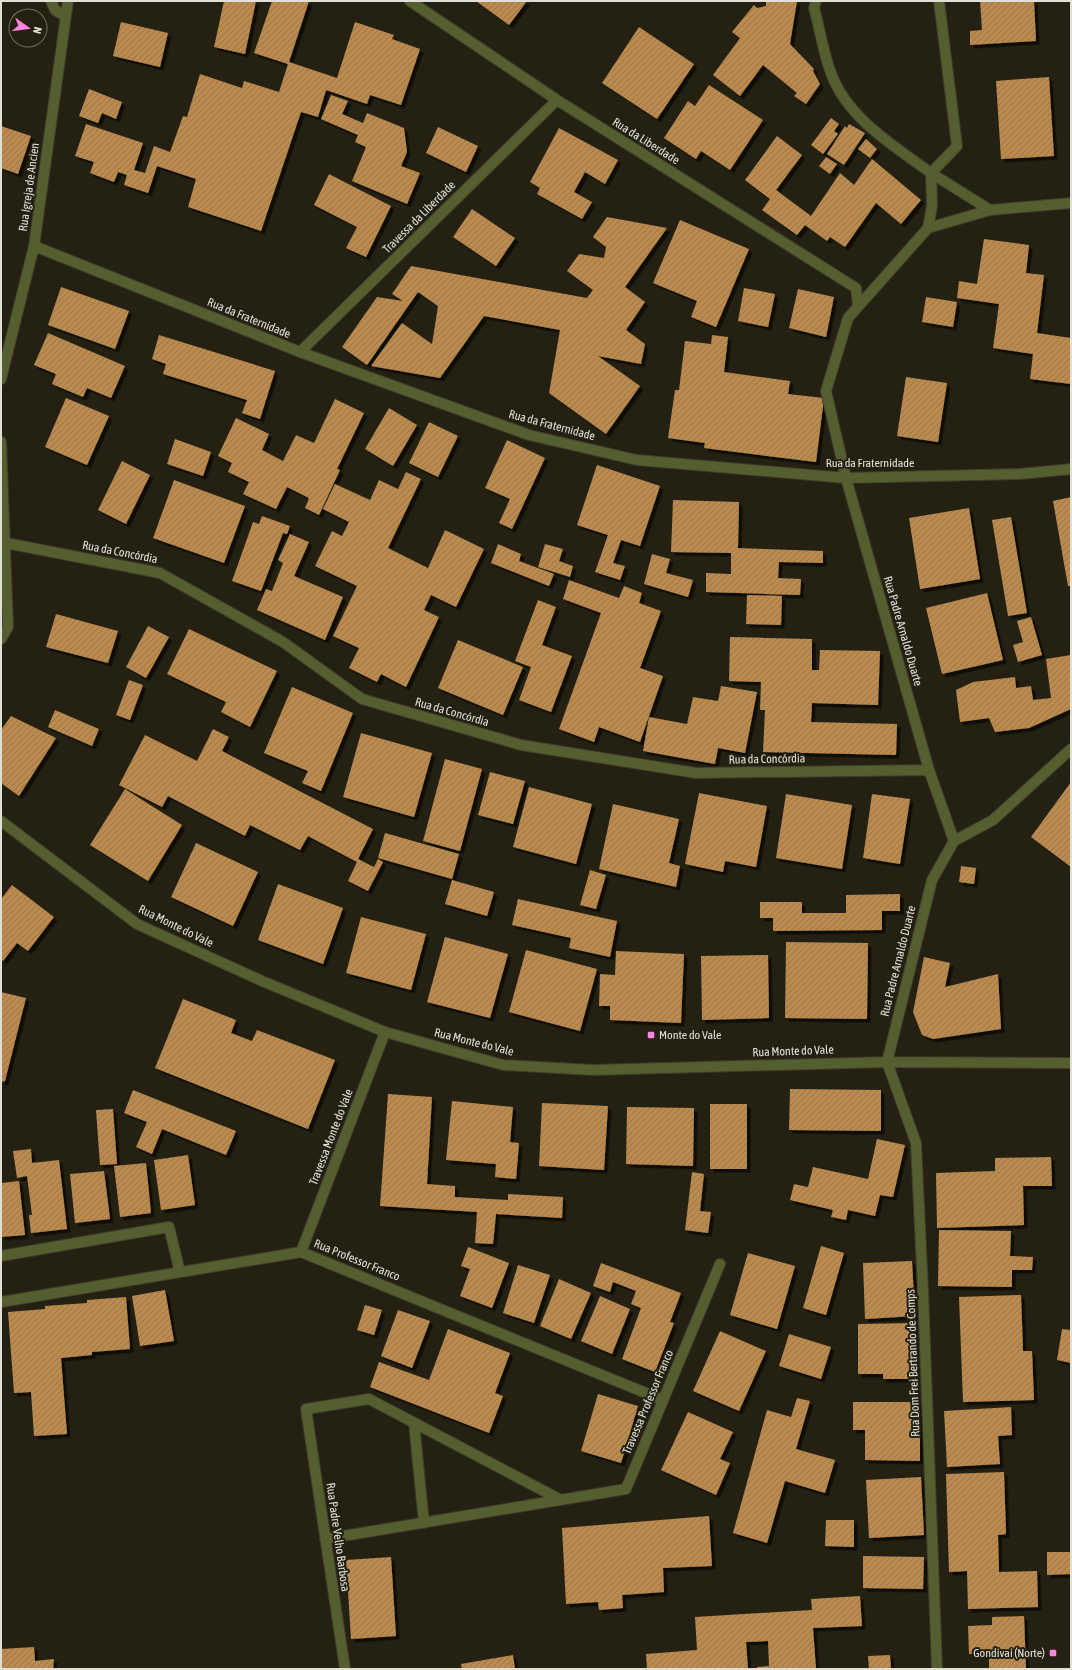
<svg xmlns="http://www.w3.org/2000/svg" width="1072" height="1670" viewBox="0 0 1072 1670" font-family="'Asap Condensed',sans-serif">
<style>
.building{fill:url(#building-hatch);filter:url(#shadow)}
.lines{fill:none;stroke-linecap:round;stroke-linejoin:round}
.minor-casing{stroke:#3f3c2d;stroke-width:12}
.minor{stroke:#555e2e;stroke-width:10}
.poi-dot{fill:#fe85df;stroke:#252112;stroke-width:1.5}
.labels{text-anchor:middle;stroke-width:4;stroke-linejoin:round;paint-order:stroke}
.street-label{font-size:12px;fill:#e2dfd6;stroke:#252112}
.poi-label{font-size:12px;fill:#e2dfd6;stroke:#252112;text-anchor:start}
</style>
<defs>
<pattern id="building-hatch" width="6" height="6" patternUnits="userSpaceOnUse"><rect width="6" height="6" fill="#ba8a4f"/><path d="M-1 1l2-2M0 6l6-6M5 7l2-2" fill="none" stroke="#97754a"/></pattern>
<filter id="shadow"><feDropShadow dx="3.5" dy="3.5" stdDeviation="0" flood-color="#0009"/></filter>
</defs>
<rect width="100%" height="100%" fill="#252112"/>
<!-- building -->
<path class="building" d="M224 1H256L245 54 214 47Z
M272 1H309L289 62 337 78 355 22 394 35 392 39 420 49 401 105 370 95 367 104 326 90 318 117 301 112 261 231 188 207 196 179 157 166 148 193 124 185 127 175 118 172 114 182 90 173 94 162 75 156 86 124 143 143 134 170 145 173 154 146 170 152 183 116 187 117 200 74 242 88 244 81 279 92 288 64 254 53Z
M476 1H527L509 25Z
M766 1H797L790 44 814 69 813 71 820 84 806 104 794 96 797 93 763 65 740 96 713 75 740 38 732 32 754 5 757 8 766 6Z
M980 1H1034L1036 41 970 45V31L982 30Z
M121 22 168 33 160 67 113 56Z
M639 27 694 64 657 119 602 83Z
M1049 77 1054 156 1001 159 996 81Z
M709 85 763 120 730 170 701 151 696 159 664 138 688 101 695 106Z
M89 89 122 102 116 119 102 113 98 123 79 116Z
M331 95 348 101 342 114 363 123 367 113 404 128 407 152 401 166 420 173 407 204 352 181 366 147 355 142 358 135 321 119Z
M831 118 839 124 834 131 838 134 823 154 811 145Z
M849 124 865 133 844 165 827 154 845 126 847 128Z
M1 126 31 136 18 174 1 168Z
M438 127 478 146 466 172 426 153Z
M559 128 618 160 605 184 585 172 574 192 592 202 582 219 537 194 540 188 530 182Z
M777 136 802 155 776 190 811 216 840 173 854 185 872 159 921 200 901 224 876 203 845 247 830 237 827 241 805 225 797 235 762 210 770 199 745 180Z
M866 139 877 149 870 158 858 149Z
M826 157 837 164 830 174 819 166Z
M329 174 391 206 366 257 346 248 357 227 314 205Z
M472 209 515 238 496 266 453 237Z
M607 217 667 228 625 287 645 302 626 330 645 344 641 364 598 356 640 386 606 434 549 393 560 330 484 316 440 378 371 366 402 323 432 344 438 306 418 292 367 365 342 347 377 297 403 301 392 294 411 266 587 298 593 290 567 271 579 254 604 258 606 247 593 237Z
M680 220 749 249 716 327 691 317 697 301 653 283Z
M984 239 1029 245 1026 273 1044 275 1037 333 1071 338V384L1030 379 1033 354 993 348 999 304 957 298 959 281 977 284Z
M61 287 129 311 115 349 48 325Z
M744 288 775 294 768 327 738 321Z
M798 289 834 297 826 337 789 328Z
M926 297 957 302 953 327 922 322Z
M48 333 125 366 111 398 87 388 83 397 52 384 56 374 34 365Z
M159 335 275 371 260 419 242 413 247 400 163 374 166 364 152 359Z
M712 335 728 337 724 372 790 381 788 394 824 398 816 462 704 448 705 443 668 438 675 390H679L685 341 711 344Z
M906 377 947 383 938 442 897 436Z
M66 398 109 416 87 465 45 447Z
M335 399 364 413 337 469 340 470 319 515 305 508 309 498 287 487 276 509 243 494 249 482 228 472 232 463 218 456 236 418 269 434 262 450 283 461 296 435 314 443Z
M389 408 417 425 393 466 365 449Z
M429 422 458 436 438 477 409 463Z
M175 439 211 452 203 476 167 464Z
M507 440 545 458 512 529 499 523 510 499 485 488Z
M122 461 150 475 126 524 98 510Z
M597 465 660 486 640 546 621 540 613 563 625 566 620 580 595 572 608 535 577 525Z
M406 472 421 479 388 548 428 568 445 530 484 549 456 607 431 595 424 610 439 617 406 687 381 674 377 682 349 668 359 648 333 636 357 586 315 566 332 531 342 536 349 522 323 509 335 484 370 500 379 480 398 489Z
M174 480 245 506 224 563 153 538Z
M1071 497V586H1068L1053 501Z
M673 500 739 502 738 548 823 551V563L779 562 778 578 801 579 800 595 706 592V573L731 574V553L671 552Z
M969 508 980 579 920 589 909 518Z
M262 516 290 526 287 534 283 533 261 591 232 581 253 522 259 524Z
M1011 517 1027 613 1008 616 992 520Z
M290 534 309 542 294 576 343 597 325 640 257 610 266 589 272 591 283 563 278 560Z
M498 544 521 554 519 561 554 574 549 586 491 563Z
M545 544 563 549 559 561 573 566 570 577 538 567Z
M652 554 670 559 666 573 693 580 688 597 644 584Z
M569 580 619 598 624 586 642 593 639 603 661 611 640 668 663 676 640 742 599 727 594 742 559 729 601 613 563 599Z
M987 593 1003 660 942 674 926 608Z
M747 595 782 596 781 625 746 624Z
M538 600 556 607 542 645 572 656 551 712 519 700 531 667 515 661Z
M56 614 118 631 108 663 46 647Z
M1031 617 1042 655 1018 662 1013 645 1023 642 1017 621Z
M148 626 169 637 146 678 126 667Z
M189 629 277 671 250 727 221 712 226 702 167 674Z
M730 637 812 639V670H819L820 650 880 651 878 705 812 703 811 722 897 724 896 755 763 752 765 710H760L761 682 729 681Z
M458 640 523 667 503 715 438 688Z
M1071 655V709L1029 728 995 732 989 718 960 722 956 690 973 682 1015 677 1016 688 1031 686 1033 700 1051 698 1046 659Z
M129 680 143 685 130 720 116 715Z
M721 686 757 692 745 753 718 748 715 764 643 751 649 717 687 724 693 697 718 701Z
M292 687 353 713 321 791 302 783 308 771 264 753Z
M55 710 99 729 92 746 48 727Z
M11 716 56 738 19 796 1 783V730Z
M213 729 229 737 222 751 373 829 358 859 374 867 378 859 383 862 368 891 348 881 357 862 308 836 300 850 250 825 245 836 168 796 162 807 119 785 145 735 197 761Z
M361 733 432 753 414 817 343 797Z
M445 759 482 769 460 851 423 841Z
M490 772 525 781 513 824 478 815Z
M1071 782V867L1031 837Z
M529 787 592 804 576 864 513 847Z
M125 789 182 825 148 881 90 845Z
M699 793 767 806 756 867 725 861 723 872 685 864Z
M786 794 852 805 842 869 776 858Z
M872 794 910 799 900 864 863 858Z
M613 804 679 819 669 863 680 866 676 887 599 869Z
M385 833 459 854 452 879 378 858Z
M196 843 258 872 233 926 171 897Z
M961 866 976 868 974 884 959 882Z
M590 870 606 875 596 909 580 905Z
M452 880 494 892 487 916 445 904Z
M278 884 343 908 323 964 258 940Z
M12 885 54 917 28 951 17 943 3 961 1 959V899Z
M900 894V911H882V930L773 931V918H760V902H802V913H846V895Z
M518 899 617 921 610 957 569 948 571 938 512 925Z
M361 917 426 934 411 990 346 973Z
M445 937 508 954 490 1018 427 1002Z
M786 942 868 943 867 1019 785 1018Z
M526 950 597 969 580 1031 509 1012Z
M616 951 684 954 681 1023 610 1020V1006H599L600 974 615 975Z
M768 955 769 1018 702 1020 701 956Z
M924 957 950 963 945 987 998 974 1001 1029 933 1039 922 1035 913 1012Z
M1 992 26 998 5 1081 1 1082Z
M183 999 236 1020 231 1033 252 1041 257 1030 335 1060 308 1129 155 1068Z
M790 1089 881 1090V1131L789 1130Z
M133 1090 236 1131 226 1155 162 1129 152 1154 136 1147 147 1122 124 1113Z
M388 1094 432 1097 427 1184 455 1186V1197L508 1200V1194L563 1197 562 1218 496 1214 493 1244 475 1243 477 1212 380 1206Z
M452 1101 513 1107 510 1142 519 1143 516 1179 495 1177 496 1164 446 1160Z
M542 1103 608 1106 604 1170 539 1166Z
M710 1104H747V1169H710Z
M627 1107 694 1108 693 1166 626 1164Z
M113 1109 117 1164 100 1165 96 1110Z
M877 1139 905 1145 893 1197 880 1195 875 1216 848 1210 846 1220 831 1217 833 1210 790 1200 794 1184 808 1187 813 1167 868 1179Z
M31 1149 32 1163 59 1160 67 1229 31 1233 29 1215H32L27 1176 17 1178 13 1151Z
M188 1155 195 1205 161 1210 154 1160Z
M1051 1157 1052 1186H1023L1024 1225 937 1228 936 1173 995 1171V1158Z
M146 1163 151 1213 120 1217 114 1166Z
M104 1171 110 1219 75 1223 70 1174Z
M692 1172 704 1174 700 1211 711 1212 708 1233 685 1230Z
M19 1181 25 1235 1 1237V1183Z
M939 1230 1011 1231 1010 1256 1033 1257 1032 1270H1012V1287L938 1286Z
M821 1246 844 1253 826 1315 803 1308Z
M468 1247 509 1263 492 1308 460 1296 470 1269 461 1266Z
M748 1253 795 1266 777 1329 730 1315Z
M912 1261 915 1316 865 1319 863 1263Z
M601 1263 681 1293 670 1322 674 1323 655 1372 622 1359 641 1308 631 1304 636 1291 613 1282 610 1292 593 1286Z
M518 1265 550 1275 534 1323 503 1313Z
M559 1279 591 1293 571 1339 540 1326Z
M165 1290 174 1341 140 1346 132 1296Z
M1021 1295 1023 1351H1032L1034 1400 963 1402 959 1297Z
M600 1296 630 1309 612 1354 581 1341Z
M126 1297 130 1349 92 1352V1355L61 1358 67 1434 34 1436 31 1392 14 1393 8 1312 45 1309V1306L87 1303V1300Z
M365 1305 382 1310 374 1335 357 1330Z
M398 1310 430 1321 412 1368 381 1356Z
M914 1323 915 1379H883V1374H858V1324Z
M448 1329 510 1353 495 1393 503 1396 489 1433 370 1387 379 1362 429 1380Z
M1062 1329 1071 1330V1363L1057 1360Z
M720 1331 766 1351 739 1411 693 1391Z
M789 1334 831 1347 821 1379 779 1366Z
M598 1394 638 1406 621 1463 581 1451Z
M797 1398 810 1401 796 1449 835 1460 825 1493 785 1481 767 1543 733 1533 767 1410 791 1417Z
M853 1402H920V1461L865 1460V1430H853Z
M1011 1407 1012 1435 998 1436 1000 1464 947 1467 944 1411Z
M688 1412 733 1432 720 1459 730 1463 716 1495 661 1470Z
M1004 1472 1006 1534 998 1535 999 1572 1037 1571 1038 1607 968 1609 967 1571 949 1572 946 1474Z
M921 1477 924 1535 869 1538 866 1480Z
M709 1516 712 1566 663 1568 664 1592 622 1595 623 1608 599 1610 598 1602 566 1604 562 1528Z
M826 1520H854V1547L825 1546Z
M1047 1552H1071V1574L1047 1575Z
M863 1556 924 1557 923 1589 863 1588Z
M391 1557 396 1636 351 1639 346 1560Z
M860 1596 862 1626 813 1628 816 1669H757V1667L769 1666 768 1641 746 1642 748 1669H647L646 1654 697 1650 695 1617 812 1610 811 1599Z
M1024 1616 1026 1669H989V1653L969 1654 968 1626 992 1625V1617Z
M34 1647 35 1661 54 1659 53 1669H1V1649Z
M513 1655 515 1669H462L461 1664Z
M890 1655 891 1669H869L868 1656Z"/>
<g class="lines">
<!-- minor casing -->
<g class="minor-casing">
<path id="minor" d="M51 1 55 10 65 16
M410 1 557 100 856 288 858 305
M816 1 814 8C820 29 823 52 831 73 847 118 894 146 931 173L932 206 928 228 848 318 826 391 846 478 929 770 954 841 932 880 887 1062
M939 1 957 146 931 173 990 210
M928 228 990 210 1071 203
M34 246 300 352 529 435 637 460 846 478 1020 474 1071 469
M300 352 557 100
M1 379 34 246 68 1
M1 442 8 627 1 639
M6 543 160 573 283 642 362 699 521 745 696 773 929 770
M1 821 137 924 262 981 385 1032 503 1065 593 1070 887 1062 1071 1063
M954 841 993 820 1071 749
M887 1062 916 1143 923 1291 937 1669
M301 1252 385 1032
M1 1256 169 1227 180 1272
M1 1302 301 1252 663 1400
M414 1423 424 1523
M325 1539 626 1489 720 1264
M345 1669 306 1409 369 1399 561 1500"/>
</g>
<!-- minor -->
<use href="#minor" class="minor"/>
</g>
<!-- markers -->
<g class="poi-dot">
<rect x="647" y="1031" width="8" height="8" rx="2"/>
<rect x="1049" y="1649" width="8" height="8" rx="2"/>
</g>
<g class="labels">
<!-- street labels -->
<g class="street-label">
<text transform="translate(646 141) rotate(32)" y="4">Rua da Liberdade</text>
<text transform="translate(29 187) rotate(-82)" y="4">Rua Igreja de Ancien</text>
<text transform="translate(419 217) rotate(-45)" y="4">Travessa da Liberdade</text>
<text transform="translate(249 318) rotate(22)" y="4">Rua da Fraternidade</text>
<text transform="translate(552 425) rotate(15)" y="4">Rua da Fraternidade</text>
<text x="870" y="467">Rua da Fraternidade</text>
<text transform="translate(120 552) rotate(11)" y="4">Rua da Concórdia</text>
<text transform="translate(903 631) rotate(74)" y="4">Rua Padre Arnaldo Duarte</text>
<text transform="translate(452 712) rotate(16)" y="4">Rua da Concórdia</text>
<text transform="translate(767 759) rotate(-1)" y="4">Rua da Concórdia</text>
<text transform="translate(176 926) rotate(26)" y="4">Rua Monte do Vale</text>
<text transform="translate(898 961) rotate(-76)" y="4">Rua Padre Arnaldo Duarte</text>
<text transform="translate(474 1042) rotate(14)" y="4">Rua Monte do Vale</text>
<text transform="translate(793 1051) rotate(-2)" y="4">Rua Monte do Vale</text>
<text transform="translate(331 1137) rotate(-69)" y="4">Travessa Monte do Vale</text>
<text transform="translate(357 1260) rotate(22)" y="4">Rua Professor Franco</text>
<text transform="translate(913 1363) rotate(-92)" y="4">Rua Dom Frei Bertrando de Comps</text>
<text transform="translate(648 1402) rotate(-67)" y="4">Travessa Professor Franco</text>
<text transform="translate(338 1537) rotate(82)" y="4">Rua Padre Velho Barbosa</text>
</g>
<!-- poi labels -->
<g class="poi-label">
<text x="659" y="1039">Monte do Vale</text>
<text x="1045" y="1657" text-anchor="end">Gondivai (Norte)</text>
</g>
</g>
<!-- border -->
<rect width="1072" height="1670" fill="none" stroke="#e2dfd6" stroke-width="4"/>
<!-- north arrow -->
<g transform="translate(28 28) rotate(104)"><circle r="19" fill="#252112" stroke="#716d60"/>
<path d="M0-3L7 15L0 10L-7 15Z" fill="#fe85df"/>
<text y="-6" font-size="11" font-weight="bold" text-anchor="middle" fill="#e2dfd6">N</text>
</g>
</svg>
